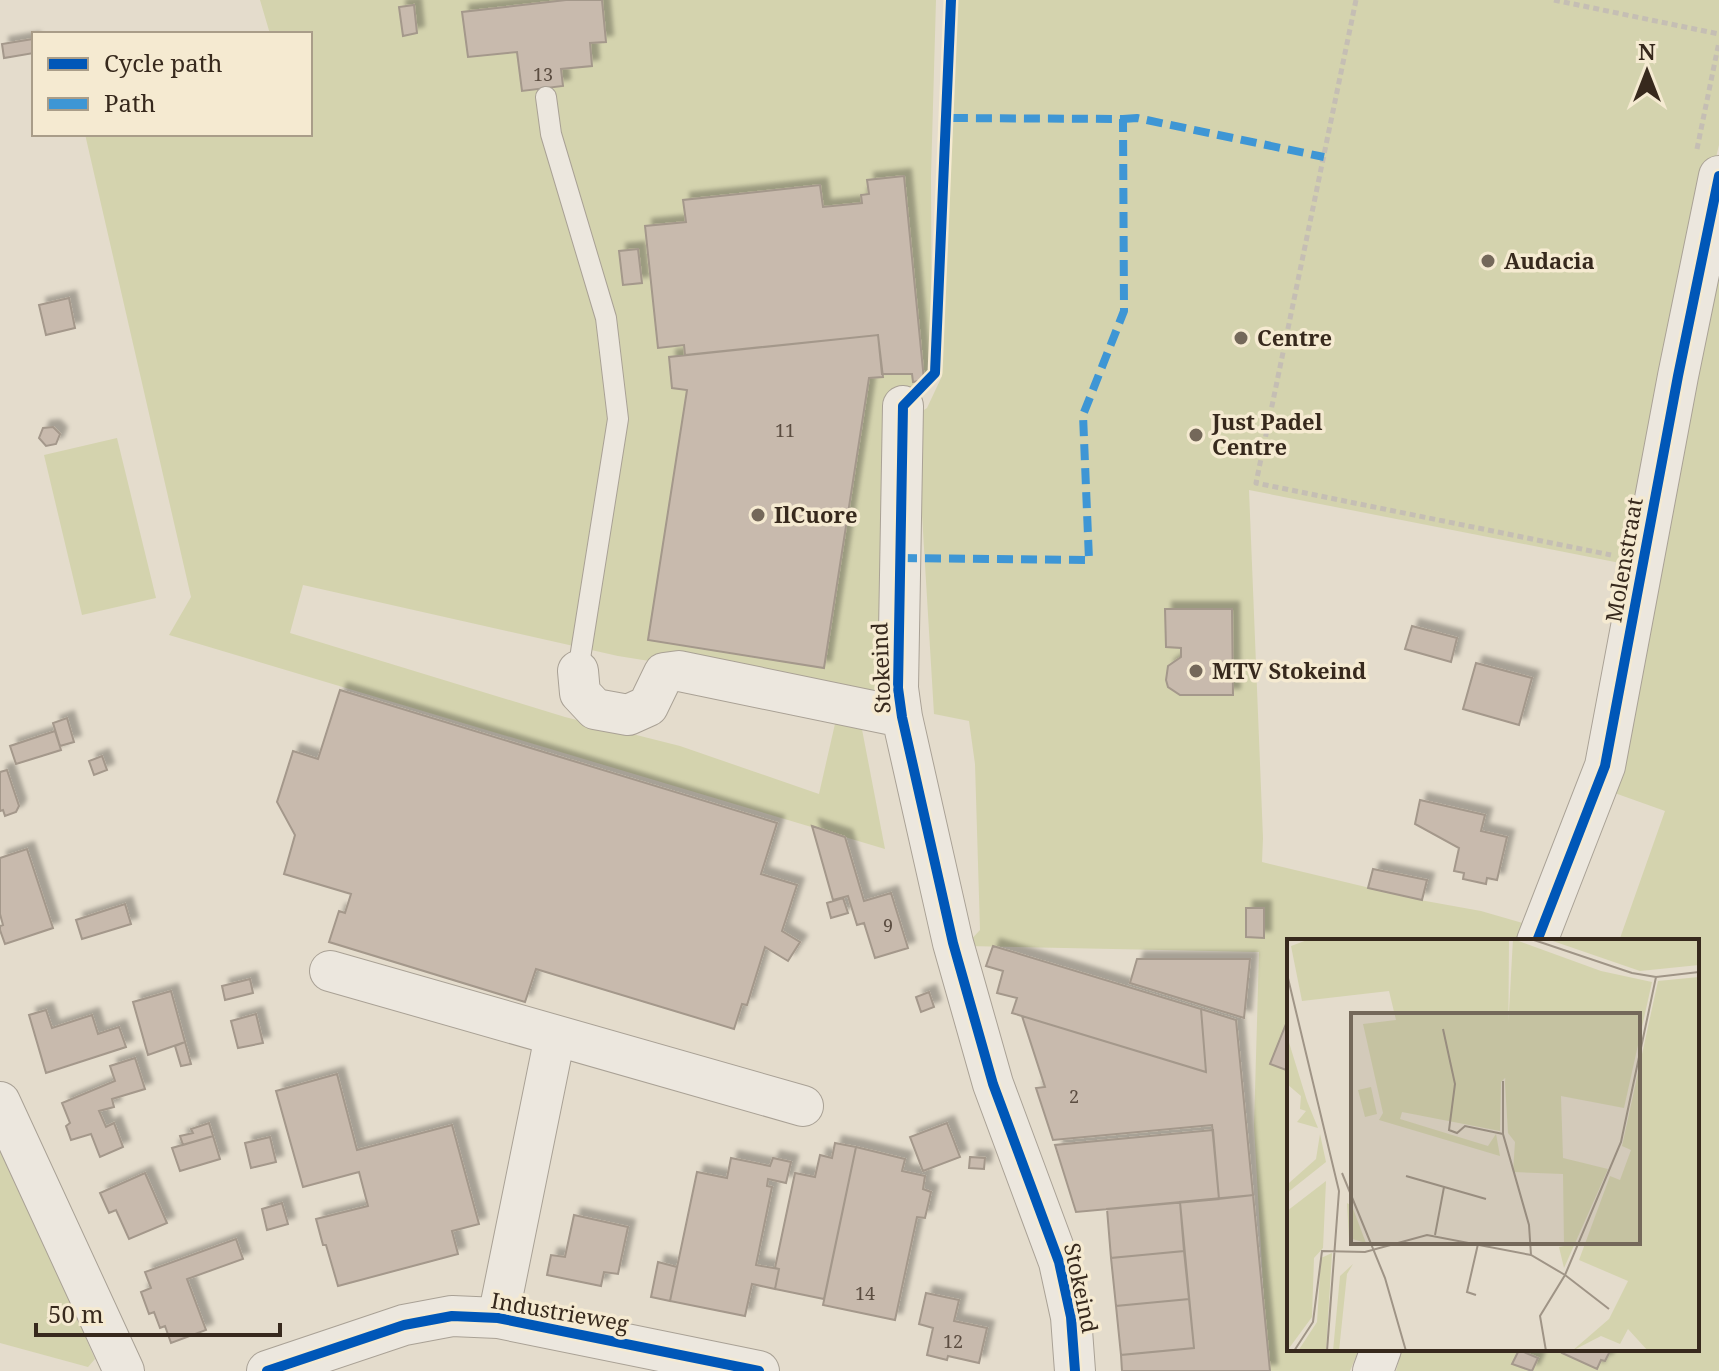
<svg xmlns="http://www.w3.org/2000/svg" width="1719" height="1371" viewBox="0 0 1719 1371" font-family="'Noto Serif',serif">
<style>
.green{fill:#d4d3ae}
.building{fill:#c8baad;stroke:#a4988b;stroke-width:2;filter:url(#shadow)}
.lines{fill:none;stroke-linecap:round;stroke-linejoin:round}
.lane-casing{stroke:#a9a195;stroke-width:22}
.street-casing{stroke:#a9a195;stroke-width:42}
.path{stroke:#c5beb4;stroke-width:5;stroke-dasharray:6 4;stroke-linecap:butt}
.lane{stroke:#ece7de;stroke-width:20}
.street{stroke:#ece7de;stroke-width:40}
.quiet{stroke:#3e96d5;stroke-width:8;stroke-dasharray:16 8;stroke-linecap:butt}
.cycleway-casing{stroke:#f5ead1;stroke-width:15}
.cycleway{stroke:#0057b8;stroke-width:10}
.poi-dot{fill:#74685a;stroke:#f5ead1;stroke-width:3}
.labels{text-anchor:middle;stroke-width:7;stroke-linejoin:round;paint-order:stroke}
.number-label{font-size:18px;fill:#5b4d41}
.poi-label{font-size:22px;font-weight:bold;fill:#37291d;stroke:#f5ead1;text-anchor:start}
.street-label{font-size:22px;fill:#37291d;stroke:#f5ead1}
.inset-road{fill:none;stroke:#9f9486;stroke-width:2}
.view{fill:#74685a;fill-opacity:0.15;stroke:#74685a;stroke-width:4}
.inset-edge{fill:none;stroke:#37291d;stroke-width:4}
</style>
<defs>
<filter id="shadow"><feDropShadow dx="7" dy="-7" stdDeviation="2" flood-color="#0004"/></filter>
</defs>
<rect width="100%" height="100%" fill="#e4dccc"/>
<!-- green -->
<path class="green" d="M260 0H936L931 176 932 371 890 412 888 699 618 656 303 585 290 633 565 717 680 746 819 794 837 715 860 719 885 849 169 635 191 597 85 134H310V34H270Z
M953 0H1719V145L1620 563 1249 490 1263 838 1262 862 1420 900 1481 911 1526 924 1520 941H1289V1349H1359L1350 1371H1268L1254 1126 1259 952 965 946 980 930 975 764 969 721 934 714 916 415 927 408 942 376 939 378 949 184Z
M1719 246V1371H1396L1402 1349H1697V941H1619L1665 811 1609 791Z
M117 438 156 598 82 615 44 455Z
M0 1141 95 1359 88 1367 0 1343Z"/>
<!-- building -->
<path class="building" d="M566 0H602L606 42 590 43 592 66 561 69 563 86 522 91 517 52 468 57 462 12Z
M414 5 417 33 403 36 399 7Z
M33 39 34 53 4 58 2 44Z
M904 176 924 380 913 382 912 374H882L878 335 685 355 684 345 658 348 645 226 686 222 683 200 820 185 823 207 862 203 861 195 869 194 867 180Z
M638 249 642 283 623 285 619 251Z
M69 298 75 328 46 335 39 305Z
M878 335 883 377 869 378 824 668 648 640 687 390 672 388 669 357Z
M53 427 60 434 56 444 46 446 39 438 43 428Z
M1165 609H1232L1233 695H1180L1168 687 1166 680 1168 666 1181 657V648L1166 647Z
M1412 626 1457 638 1451 662 1405 649Z
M1476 663 1532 678 1519 725 1463 709Z
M340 690 777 823 761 874 797 885 782 931 800 942 788 961 765 947 747 1005 742 1004 734 1029 536 969 525 1002 329 942 339 911 345 913 351 894 284 874 295 835 277 802 293 751 318 759Z
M67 718 74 742 60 746 53 723Z
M55 731 61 750 16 764 10 746Z
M102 756 107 770 94 775 89 761Z
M7 770 19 806 16 812 5 816 3 810 0 811V772Z
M1420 800 1485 815 1481 831 1507 837 1497 880 1487 878 1486 884 1463 879 1464 873 1454 871 1459 848 1415 824Z
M812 826 845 837 864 901 891 893 908 948 875 958 864 923 857 925 848 896 833 900Z
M27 849 53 928 5 944 0 930V926L3 925 0 914V858Z
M1373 869 1427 880 1422 900 1368 888Z
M843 898 848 913 831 918 827 903Z
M125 904 131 924 82 939 76 920Z
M1246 908H1264V938L1246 937Z
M993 946 1201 1009 1206 1072 1012 1013 1017 998 997 993 1003 971 986 966Z
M1137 959H1250L1244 1018 1130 983Z
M250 979 253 993 225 1000 222 986Z
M171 991 185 1042 148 1055 133 1002Z
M929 992 934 1007 921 1012 916 997Z
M1201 1009 1236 1020 1253 1195 1219 1199 1212 1125 1053 1140 1036 1088 1045 1087 1022 1016 1206 1072Z
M46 1010 52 1028 92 1015 98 1034 119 1027 126 1047 46 1073 29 1015Z
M256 1014 263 1043 238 1048 231 1021Z
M1286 1024 1289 1025V1071L1270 1064Z
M185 1042 191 1064 181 1066 175 1046Z
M135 1058 145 1089 112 1099 114 1107 99 1111 106 1127 114 1123 123 1147 100 1157 91 1134 71 1140 66 1126 70 1123 62 1103 115 1081 110 1066Z
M337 1074 357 1150 452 1125 479 1224 452 1231 458 1254 338 1286 326 1245H323L316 1219 368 1206 359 1172 303 1187 276 1091Z
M209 1123 213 1136 183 1145 180 1136 193 1133 191 1129Z
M947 1123 960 1157 923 1171 910 1137Z
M1213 1130 1219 1199 1076 1212 1055 1145Z
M213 1136 220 1159 180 1171 172 1148Z
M270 1137 276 1162 251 1168 245 1143Z
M835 1143 856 1147 824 1299 775 1289 779 1269 775 1268 795 1173 815 1177 820 1155 832 1158Z
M856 1147 905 1159 902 1171 925 1176 923 1189 931 1192 925 1218 917 1217 895 1320 823 1305Z
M970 1157 985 1158 984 1169 969 1168Z
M731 1158 770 1166 773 1158 791 1162 786 1183 768 1179 767 1186 772 1187 756 1265 779 1269 775 1289 752 1284 745 1316 670 1301 697 1172 727 1178Z
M145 1173 167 1223 129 1239 116 1210 109 1213 100 1193Z
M1253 1195 1270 1371H1122L1121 1355 1194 1348 1180 1202Z
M1180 1202 1184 1251 1111 1258 1107 1209Z
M282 1203 288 1224 267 1230 262 1209Z
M574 1215 628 1227 618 1274 604 1272 601 1286 547 1275 551 1255 565 1257Z
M236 1239 243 1259 187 1279 206 1330 171 1343 165 1326 160 1328 154 1312 149 1314 141 1292 151 1288 145 1272Z
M1184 1251 1189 1299 1116 1306 1111 1258Z
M658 1262 677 1267 670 1301 651 1297Z
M926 1293 959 1300 954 1321 987 1328 979 1363 948 1356 947 1360 927 1355 933 1328 919 1324Z
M1189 1299 1194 1348 1121 1355 1116 1306Z
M1564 1349H1606L1609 1353 1605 1361 1601 1360 1597 1369 1562 1353Z
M1519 1350 1538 1358 1532 1371 1512 1364Z"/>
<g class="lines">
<!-- lane casing -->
<g class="lane-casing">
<path id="lane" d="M546 97 551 134 606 318 618 419 578 671"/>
</g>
<!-- street casing -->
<g class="street-casing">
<path id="street" d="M903 406 898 688 902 717 953 943 993 1084 1059 1262 1071 1317 1075 1371
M578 671 580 693 595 709 628 715 648 706 664 673 679 671 902 717
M1537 941 1605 766 1678 376 1719 176
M330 971 803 1106
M0 1102 124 1371
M498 1318 555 1036
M267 1371 404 1325 452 1316 498 1318 759 1371
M1373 1371 1381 1349"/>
</g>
<!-- path -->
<path class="path" d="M1356 0 1256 483 1611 555
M1554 0 1719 34
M1697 149 1719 42"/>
<!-- lane -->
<use href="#lane" class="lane"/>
<!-- street -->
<use href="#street" class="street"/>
<!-- quiet -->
<path class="quiet" d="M1123 119 1137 118 1324 157
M901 558 1089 560 1083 415 1124 311 1123 119 946 118"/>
<!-- cycleway casing -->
<g class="cycleway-casing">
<path id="cycleway" d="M951 0 935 373 903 406 898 688 902 717 953 943 993 1084 1059 1262 1071 1317 1075 1371
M1537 941 1605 766 1678 376 1719 176
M267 1371 404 1325 452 1316 498 1318 759 1371"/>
</g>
<!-- cycleway -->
<use href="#cycleway" class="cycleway"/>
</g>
<!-- markers -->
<g class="poi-dot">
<circle cx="1488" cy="261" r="8"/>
<circle cx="1241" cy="338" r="8"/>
<circle cx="1196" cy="435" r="8"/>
<circle cx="758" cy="515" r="8"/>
<circle cx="1196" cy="671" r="8"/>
</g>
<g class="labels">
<!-- number labels -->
<g class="number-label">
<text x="543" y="81">13</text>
<text x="785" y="437">11</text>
<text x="888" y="932">9</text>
<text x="1074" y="1103">2</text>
<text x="865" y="1300">14</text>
<text x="953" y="1348">12</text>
</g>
<!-- poi labels -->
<g class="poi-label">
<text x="1504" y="269">Audacia</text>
<text x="1257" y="346">Centre</text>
<text x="1212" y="430">Just Padel<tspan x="1212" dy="25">Centre</tspan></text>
<text x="774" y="523">IlCuore</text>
<text x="1212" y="679">MTV Stokeind</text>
</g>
<!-- street labels -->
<g class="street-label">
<text transform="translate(1624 560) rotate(-80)" y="8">Molenstraat</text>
<text transform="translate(881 668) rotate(-92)" y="8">Stokeind</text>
<text transform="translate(1081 1288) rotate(78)" y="8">Stokeind</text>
<text transform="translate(560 1312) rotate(10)" y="8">Industrieweg</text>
</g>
</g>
<!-- overview -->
<g transform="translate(1287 939)">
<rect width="412" height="412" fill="#e4dccc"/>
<path d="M23 0H222L221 136 214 143 213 192 115 173 113 180 201 207 209 195 213 217 92 181 96 174 76 85 109 81 102 52 15 62 4 7ZM226 0 314 32 365 43 337 169 274 157 276 219 321 230 277 329 272 308 277 307 276 235 226 233 228 203 221 194 218 144ZM260 0H412V26L353 32ZM412 38V412H361L341 390 333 405 314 397 285 412 322 380 341 342 292 321 323 237 333 241 344 211 335 207 371 42ZM0 97 20 162 31 189 10 183 19 172 13 170 14 157 0 145ZM84 148 90 175 78 178 71 151ZM33 195 39 223 0 254 2 244 29 220ZM39 242 36 309 27 319 25 378 0 412V272ZM60 264 65 267 79 304 62 299ZM45 314 39 412H11L30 383 34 319ZM66 325 60 335 52 412H46L53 337Z" fill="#d4d3ae"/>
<path class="inset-road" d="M244 0 345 34 369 38 412 33M0 35 52 252 40 412M156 90 168 145 162 191 170 194 178 187 216 195M216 142V195L242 286 244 316M55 234 98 339 119 412M119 237 199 260M148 296 157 248M189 356 180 353 191 305M322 370 278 336 334 203 369 38M7 412 26 383 35 312 78 313 140 296 244 316 278 336 253 377 259 412"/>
<path class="view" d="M64 74H353V305H64Z"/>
<rect width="412" height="412" class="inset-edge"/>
</g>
<!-- legend -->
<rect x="32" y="32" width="280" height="104" fill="#f5ead1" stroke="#a99d89" stroke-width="2"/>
<rect x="48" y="58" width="40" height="12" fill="#0057b8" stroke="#a99d89" stroke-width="2"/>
<text x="104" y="72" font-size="24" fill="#37291d">Cycle path</text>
<rect x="48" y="98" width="40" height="12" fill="#3e96d5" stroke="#a99d89" stroke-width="2"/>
<text x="104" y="112" font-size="24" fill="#37291d">Path</text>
<!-- north arrow -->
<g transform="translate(1647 72)" stroke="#f5ead1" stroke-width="6" paint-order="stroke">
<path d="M0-6L14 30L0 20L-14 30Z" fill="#37291d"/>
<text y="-12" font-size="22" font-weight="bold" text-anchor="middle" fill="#37291d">N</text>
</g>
<!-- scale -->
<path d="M36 1323v12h244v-12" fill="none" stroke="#37291d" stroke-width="4"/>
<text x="48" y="1323" font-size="24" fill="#37291d" stroke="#f5ead1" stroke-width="6" paint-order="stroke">50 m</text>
</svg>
